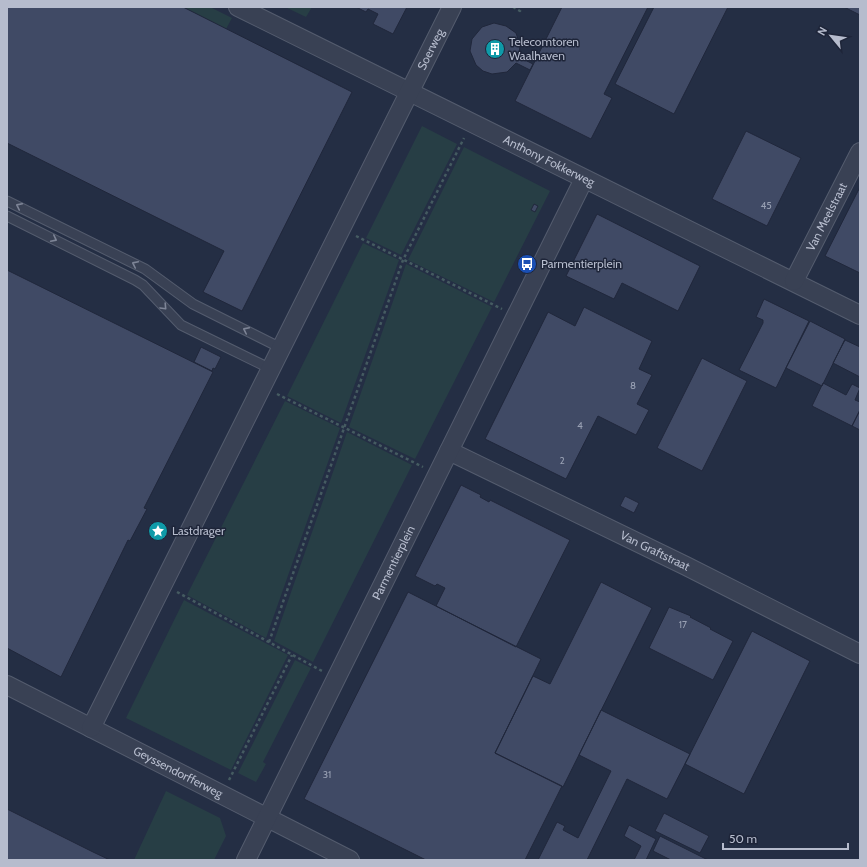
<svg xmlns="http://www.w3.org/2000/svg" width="867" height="867" viewBox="0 0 867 867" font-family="Cabin,sans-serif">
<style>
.green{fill:#273e45}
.building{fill:#404a65;stroke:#20273b}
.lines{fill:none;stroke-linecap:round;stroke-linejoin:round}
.lane-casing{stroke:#545c6e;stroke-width:11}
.street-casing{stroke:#545c6e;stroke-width:20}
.path{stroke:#455b61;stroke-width:2.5;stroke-dasharray:3 3;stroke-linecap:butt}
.lane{stroke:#394154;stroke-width:9}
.street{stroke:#394154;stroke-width:18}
.oneway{stroke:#7e8597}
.labels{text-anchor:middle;stroke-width:3;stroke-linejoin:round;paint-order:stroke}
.number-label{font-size:10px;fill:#98a0b3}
.poi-label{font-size:12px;fill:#b6bccd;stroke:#1e2539;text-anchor:start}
.street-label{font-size:12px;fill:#b6bccd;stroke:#1e2539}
</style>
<rect width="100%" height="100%" fill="#242e44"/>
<!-- green -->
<path class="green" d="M183 7H210L232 18 226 29Z
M285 7H312L306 17Z
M422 126 457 144 401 255 366 238Z
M464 147 550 191 494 302 408 260Z
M363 243 399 260 341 423 287 396Z
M406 264 492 307 415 459 349 427Z
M285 401 340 428 266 638 187 595Z
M347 432 412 465 313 662 274 641Z
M184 600 288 655 231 770 126 718Z
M295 660 311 668 263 762 266 764 256 782 238 773Z
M166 791 220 818 226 836 214 860H134Z"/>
<!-- building -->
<path class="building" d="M7 7H183L352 92 242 311 203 292 224 251 7 143Z
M356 7H407L393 34 373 24 378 14 368 9 366 12Z
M562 7H648L604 94 612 98 591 139 515 101Z
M654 7H728L674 114 615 84Z
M844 7H860V15Z
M494 23 506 26 516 33 520 45 519 57 533 64 530 70 516 63 507 72 492 74 483 71 476 65 470 51 472 39 482 27Z
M746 131 801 158 767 226 712 199Z
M860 187V273L825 256Z
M534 204 538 206 535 212 531 210Z
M597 214 700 266 678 311 622 283 614 299 566 276Z
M7 270 213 372 144 508 147 509 130 541 128 540 61 677 7 648Z
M764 299 809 321 776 388 739 370 763 323V320L756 317Z
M584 307 652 341 639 369 652 375 637 404 649 410 636 435 598 416 566 479 485 439 548 312 575 326Z
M810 321 845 339 822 386 786 368Z
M845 340 860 347V377L833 363Z
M201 347 221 357 215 369 213 368 212 371 194 362Z
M702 358 747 381 702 471 657 448Z
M823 383 846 395 852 384 860 388 855 400 860 402V410L852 426 812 406Z
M860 410V430L852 426Z
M461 485 481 495 480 497 489 502 490 500 570 540 516 647 436 606 445 588 437 584 435 586 415 576Z
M625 496 639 503 634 513 620 506Z
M601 582 652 608 563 787 495 753 533 676 550 684Z
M408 592 541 659 495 753 562 786 525 860H426L304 799Z
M669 607 691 616 690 617 711 628 710 629 733 641 713 680 649 648Z
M752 631 810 661 744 794 685 764Z
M601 710 690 754 667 799 627 779 587 860H538L557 822 565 826 563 830 578 838 611 771 579 755Z
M7 809 93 852 110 860H7Z
M664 813 709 836 700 853 655 831Z
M629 825 656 839 646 860H634L641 846 624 836Z
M660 836 708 860H671L653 851Z"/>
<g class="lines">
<!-- lane casing -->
<g class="lane-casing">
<path id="lane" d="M7 201 145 269 193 304 281 348
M7 216 135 280 143 285 181 325 271 369"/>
</g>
<!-- street casing -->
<g class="street-casing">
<g id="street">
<path id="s1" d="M238 7 860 315"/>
<path id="s2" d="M794 281 860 152"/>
<path id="s3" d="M449 451 686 566 860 654"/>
<path id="s4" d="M7 685 350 860"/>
<path id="s5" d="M91 728 452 7"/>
<path id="s6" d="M246 860 584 179"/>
</g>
</g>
<!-- path -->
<path class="path" d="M513 7 520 11 522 7
M356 236 502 309
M277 394 423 467
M177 592 322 671
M269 642 403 260 464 138
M229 780 292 655"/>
<!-- lane -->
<use href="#lane" class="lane"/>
<!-- street -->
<use href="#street" class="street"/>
</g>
<!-- one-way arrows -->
<defs><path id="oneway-chevron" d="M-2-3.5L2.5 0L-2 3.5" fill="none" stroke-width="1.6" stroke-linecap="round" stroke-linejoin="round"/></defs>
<g class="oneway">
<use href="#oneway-chevron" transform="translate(19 206) rotate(-154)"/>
<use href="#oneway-chevron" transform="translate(54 239) rotate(27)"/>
<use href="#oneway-chevron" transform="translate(135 264) rotate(-154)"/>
<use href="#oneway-chevron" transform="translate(164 307) rotate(47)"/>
<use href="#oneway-chevron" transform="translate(246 330) rotate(-154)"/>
</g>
<!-- icons -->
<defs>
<g id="building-disc" transform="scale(1)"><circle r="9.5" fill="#0f9aa8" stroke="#1e2539"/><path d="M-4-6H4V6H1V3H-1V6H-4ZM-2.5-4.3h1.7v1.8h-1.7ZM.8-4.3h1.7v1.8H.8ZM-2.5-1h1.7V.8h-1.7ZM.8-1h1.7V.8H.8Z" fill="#fff"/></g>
<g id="bus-disc" transform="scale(1)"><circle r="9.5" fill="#1a4fb4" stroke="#1e2539"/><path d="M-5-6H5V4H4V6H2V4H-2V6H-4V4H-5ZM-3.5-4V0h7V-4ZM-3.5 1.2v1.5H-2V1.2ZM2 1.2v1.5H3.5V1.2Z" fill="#fff"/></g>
<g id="sight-disc" transform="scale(1)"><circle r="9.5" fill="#0f9aa8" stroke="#1e2539"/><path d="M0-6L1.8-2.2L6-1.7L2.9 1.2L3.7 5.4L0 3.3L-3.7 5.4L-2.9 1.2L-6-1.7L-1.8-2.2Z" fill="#fff"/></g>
</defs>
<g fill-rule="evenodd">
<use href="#building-disc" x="495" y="49"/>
<use href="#bus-disc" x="527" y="264"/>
<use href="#sight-disc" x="158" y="531"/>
</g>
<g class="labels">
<!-- number labels -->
<g class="number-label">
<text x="766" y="209">45</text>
<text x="633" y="389">8</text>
<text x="580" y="429">4</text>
<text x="562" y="464">2</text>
<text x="683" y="628">17</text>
<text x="327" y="778">31</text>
</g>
<!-- poi labels -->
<g class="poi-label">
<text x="509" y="46">Telecomtoren<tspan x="509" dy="14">Waalhaven</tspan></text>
<text x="541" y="268">Parmentierplein</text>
<text x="172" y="535">Lastdrager</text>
</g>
<!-- street labels -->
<g class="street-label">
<text dy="4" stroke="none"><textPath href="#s5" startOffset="759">Soerweg</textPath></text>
<text dy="4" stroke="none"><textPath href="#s1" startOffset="347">Anthony Fokkerweg</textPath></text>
<text dy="4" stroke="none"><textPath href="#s2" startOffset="72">Van Meelstraat</textPath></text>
<text dy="4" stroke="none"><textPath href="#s3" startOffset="229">Van Graftstraat</textPath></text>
<text dy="4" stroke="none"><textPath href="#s6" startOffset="332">Parmentierplein</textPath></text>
<text dy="4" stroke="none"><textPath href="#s4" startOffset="192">Geyssendorfferweg</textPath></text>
</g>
</g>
<!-- border -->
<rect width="867" height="867" fill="none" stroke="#b6bccd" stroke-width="16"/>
<!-- north arrow -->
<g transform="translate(831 36) rotate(299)" stroke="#1e2539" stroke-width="3" paint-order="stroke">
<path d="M0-3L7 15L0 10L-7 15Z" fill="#b6bccd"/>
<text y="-6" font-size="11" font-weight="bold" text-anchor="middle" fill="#b6bccd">N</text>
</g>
<!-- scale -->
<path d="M723 843v6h125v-6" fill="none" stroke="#b6bccd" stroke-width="2"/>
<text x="729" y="843" font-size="12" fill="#b6bccd" stroke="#1e2539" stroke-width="3" paint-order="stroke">50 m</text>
</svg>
